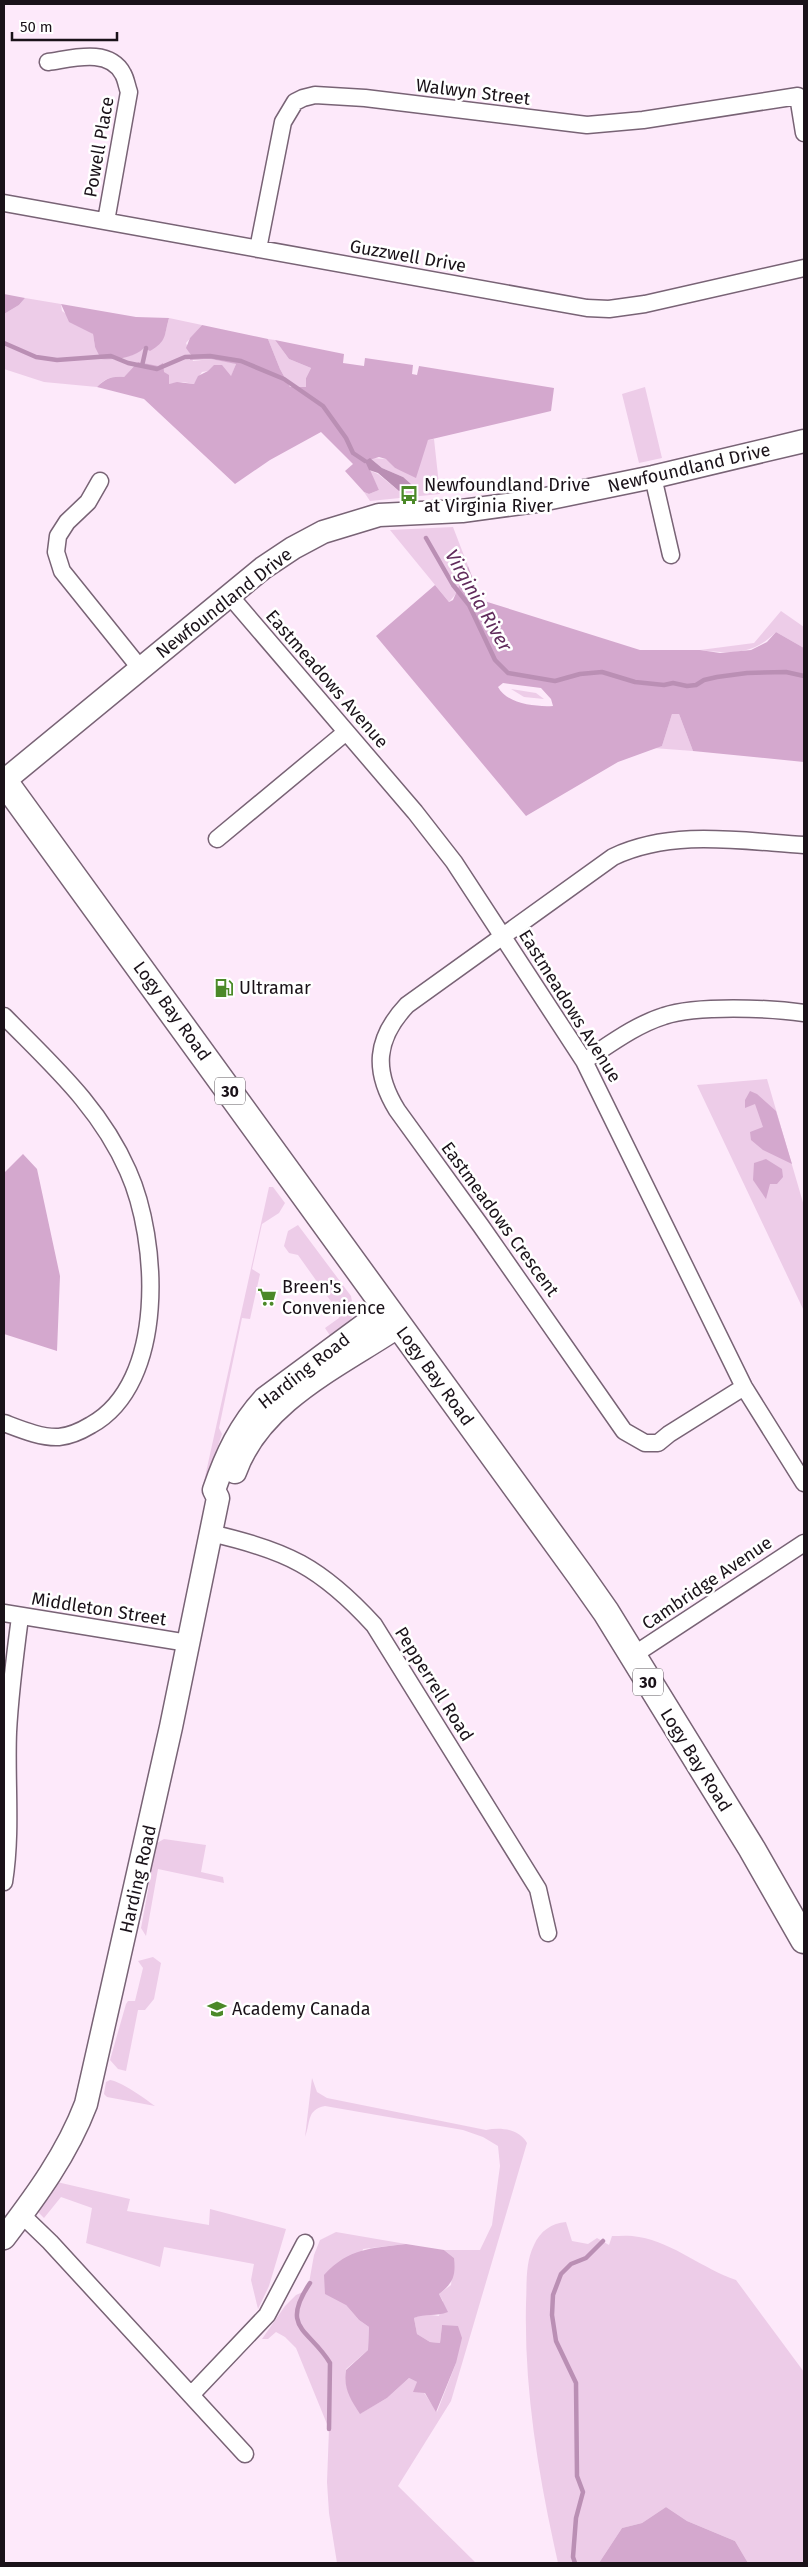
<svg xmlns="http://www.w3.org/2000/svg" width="808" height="2567" viewBox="0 0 808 2567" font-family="'Fira Sans',sans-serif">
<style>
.green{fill:#edcce8}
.forest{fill:#d4a8ce;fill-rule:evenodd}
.water{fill:#ba8fb4}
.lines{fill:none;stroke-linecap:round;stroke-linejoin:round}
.stream{stroke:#ba8fb4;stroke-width:4.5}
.street-casing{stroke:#786375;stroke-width:19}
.secondary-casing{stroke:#786375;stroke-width:25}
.primary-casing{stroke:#786375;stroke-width:29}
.street{stroke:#fff;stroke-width:16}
.secondary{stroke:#fff;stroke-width:22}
.primary{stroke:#fff;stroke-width:26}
.labels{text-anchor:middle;stroke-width:5;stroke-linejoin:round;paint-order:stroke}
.shield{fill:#fff;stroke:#5f595e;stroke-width:1}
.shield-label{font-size:16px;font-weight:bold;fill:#1a1219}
.street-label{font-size:18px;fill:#1a1219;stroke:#fff}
.poi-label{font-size:18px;fill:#1a1219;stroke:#fff;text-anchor:start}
.water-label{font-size:19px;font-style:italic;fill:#612c5c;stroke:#fff}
</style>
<rect width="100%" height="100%" fill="#fde9fa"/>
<!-- green -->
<path class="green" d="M25 298 61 304 62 311 93 334 95 347 115 360 132 355 144 348H149L165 334 169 318 202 325 186 343 193 361 211 359 233 363 236 364 231 377 208 371 202 372 194 384 183 382 169 384C162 367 156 366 138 362L124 377C112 376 105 378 97 387L44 382 4 369V314L19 305Z
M268 339 275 340 289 359 311 368 306 378V387H290L280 369Z
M645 387 662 458 639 463 622 394Z
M434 439 440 494 370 501 364 492 369 494 379 490 369 470 378 474 399 491 403 477 382 468 370 458 387 459 395 468 409 473 428 440Z
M453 527 468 566 460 589 449 602 390 530Z
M781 611 804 627V648L776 632C753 655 731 654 700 650L754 643Z
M511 689 536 693 544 699 524 697Z
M672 714H679L693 751 653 748 662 746Z
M767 1079 804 1206V1311L697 1085Z
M269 1187H273L285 1203 279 1213 262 1224 252 1269 260 1274 250 1319 242 1318 219 1428 222 1434 201 1495Z
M298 1225 351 1296 354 1312 350 1322 331 1337 325 1328 339 1318 340 1314 298 1255 289 1253 284 1246 288 1231Z
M164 1839 206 1845 201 1872 223 1877 224 1883 158 1869 146 1936 141 1928 149 1885V1867L157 1843Z
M153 1957 161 1963 154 1999 145 2010H138L126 2071 118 2069 110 2060 126 2004 128 2001H135L143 1968 138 1961Z
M312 2078 317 2092 327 2098 486 2130C501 2127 519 2129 527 2143L451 2401 398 2486 476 2563H337L329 2513 327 2482 329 2429 296 2348 285 2337 276 2332 268 2339H262L285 2306 296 2295 303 2292 309 2283 314 2255 320 2240 336 2232 406 2244 363 2249 346 2305 359 2320 369 2327 368 2350 346 2369C343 2388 351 2398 361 2413L387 2398 409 2378 417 2382 437 2412 456 2363 442 2325 440 2343 430 2342 417 2334 414 2318 423 2314 439 2316 443 2301 439 2294 451 2285 454 2258 444 2250H480L492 2225 500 2166 498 2146 483 2137 463 2130 325 2106C306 2110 311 2122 305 2137Z
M110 2080C122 2082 144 2098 155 2106L107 2097 104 2094 106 2082Z
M57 2182 130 2199 127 2211 209 2225 210 2209 286 2229 269 2286 258 2309 251 2280 254 2264 164 2247 160 2267 86 2243 92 2208 61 2197 44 2218 36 2210Z
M566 2222 572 2241 588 2244 597 2238 609 2245 612 2236C620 2236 630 2235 639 2237 674 2243 703 2269 736 2280L804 2372V2563H748L735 2541 687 2521 666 2507 642 2523 622 2528 599 2563H558C539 2478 524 2392 526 2304 527 2284 525 2263 534 2245 540 2231 552 2223 566 2222Z"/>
<!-- forest -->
<path class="forest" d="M4 294 25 298 19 305 4 314Z
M61 304 136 317 169 318C164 336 167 341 150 351L144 348C134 358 116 360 101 359L95 347 93 334 69 322Z
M202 325 268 339 280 369 290 387H306V378L311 368 289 359 275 340 344 354 343 363 364 366 365 358 413 365 412 374 417 375 419 366 554 388 551 411 428 440 416 478 395 468 386 459 379 457 366 461 379 490 369 494 364 492 345 471 353 464 321 432 270 460 235 484 144 399 97 387C106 378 112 376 124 377L138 362 158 366 163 363 164 372 169 375V384L177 382 194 384 198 376 208 371 214 365H222L231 376 236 364 211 359 190 360 191 355 186 348 190 338Z
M468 566 481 600 640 650H700L720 653 751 650 767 642 776 632 804 648V762L693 751 679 714H672L662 746 618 762 526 816 376 636 435 585 449 602 453 600ZM503 683 541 688 551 699 553 706C535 707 507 704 498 687Z
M750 1091 757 1094 776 1111 792 1164 763 1150 751 1140 750 1132 763 1127 755 1104 745 1108V1100Z
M23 1154 37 1169 60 1276 57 1351 4 1334V1173Z
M766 1159 782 1169 783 1177 777 1184H770L766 1199 753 1180 754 1163Z
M406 2244 444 2250 454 2258C456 2276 453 2283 439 2294L448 2312C436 2317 425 2313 414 2318L417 2334 430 2342 440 2343 442 2325 458 2326 462 2338 456 2363 436 2412 425 2393 413 2392 417 2382 409 2378 387 2398 360 2414C350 2399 343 2387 346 2370L368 2350 369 2327 359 2320 346 2305 325 2294 324 2275C350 2247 370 2249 406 2244Z
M666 2507 687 2521 735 2541 748 2563H599L622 2528 642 2523Z"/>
<!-- water -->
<path class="water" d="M370 458 382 468 403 477 412 485 399 491 378 473 369 470 365 461Z"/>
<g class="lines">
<!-- stream -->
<path class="stream" d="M4 343 36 357 57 360 111 356 128 363 157 369 185 357 210 356 241 361 284 379 323 406 346 438 353 453 365 461
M142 366 146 348
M426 538 453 585 469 605 495 660 508 673 555 681 580 674 602 672 635 682 664 685 673 683 687 686 696 685 704 680 717 677 747 673 786 672 804 676
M310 2283C279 2329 310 2329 330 2363L329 2429
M575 2563 573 2557 576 2518 583 2492 577 2476 576 2383 556 2341 552 2315 553 2295 561 2274 571 2264 586 2258 603 2241"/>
<!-- street casing -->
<g class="street-casing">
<path id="street" d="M48 62C71 59 109 47 123 74 126 79 127 87 129 92L106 221
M4 203 587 308 609 309 645 304 804 268
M258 249 283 122 295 102 303 98 315 95 365 98 587 125 643 120 798 96 804 133
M653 477 671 555
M100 481 88 502 67 522 58 536 56 552 62 571 140 668
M230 596 415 812 454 862 584 1061 744 1387 804 1483
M217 839 346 732
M4 1016C52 1065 100 1107 128 1171 159 1240 167 1383 91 1425 81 1431 70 1436 59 1437 41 1438 20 1429 4 1423
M584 1061C609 1045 635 1025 664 1016 696 1005 770 1008 804 1013
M744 1387 669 1434 658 1443H645L624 1431 481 1226 397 1110C373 1071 375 1039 407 1005L613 857C672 829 740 841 804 845
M210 1533C286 1550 321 1567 374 1625L538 1889 548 1933
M4 1613 188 1643
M632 1656 804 1543
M4 1882C12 1831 6 1782 8 1732 10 1693 15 1655 20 1617
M22 2215 50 2242 245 2454
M191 2395 267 2315 305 2243"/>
</g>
<!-- secondary casing -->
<g class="secondary-casing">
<path id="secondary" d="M4 781 263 568 293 548 323 532 379 515 462 511 536 501 653 477 804 441
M235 1472C260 1401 341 1365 399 1326
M4 2238C36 2196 67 2154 86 2104L171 1727 218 1498 214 1490C226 1455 240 1425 265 1398L387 1308"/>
</g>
<!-- primary casing -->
<g class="primary-casing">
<path id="primary" d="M4 781 580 1575 606 1612 752 1849 804 1940"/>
</g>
<!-- street -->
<use href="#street" class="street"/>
<!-- secondary -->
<use href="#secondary" class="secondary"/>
<!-- primary -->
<use href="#primary" class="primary"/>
</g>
<!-- icons -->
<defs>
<g id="bus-bare" transform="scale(1.5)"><path d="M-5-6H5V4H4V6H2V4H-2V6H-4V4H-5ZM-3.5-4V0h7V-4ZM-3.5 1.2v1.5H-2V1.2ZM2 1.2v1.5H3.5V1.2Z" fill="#4b8928" stroke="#fff" stroke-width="2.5" paint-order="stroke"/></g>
<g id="fuel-bare" transform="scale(1.5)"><path d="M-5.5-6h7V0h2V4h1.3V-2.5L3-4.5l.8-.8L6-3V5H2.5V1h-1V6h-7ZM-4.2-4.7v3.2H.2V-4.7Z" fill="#4b8928" stroke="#fff" stroke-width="2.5" paint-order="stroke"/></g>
<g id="supermarket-bare" transform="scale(1.5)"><path d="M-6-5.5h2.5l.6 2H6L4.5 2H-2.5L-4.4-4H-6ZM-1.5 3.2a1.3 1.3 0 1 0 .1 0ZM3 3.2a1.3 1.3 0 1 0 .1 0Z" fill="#4b8928" stroke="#fff" stroke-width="2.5" paint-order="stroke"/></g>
<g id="school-bare" transform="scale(1.5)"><path d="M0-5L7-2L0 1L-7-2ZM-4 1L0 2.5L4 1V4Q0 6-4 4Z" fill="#4b8928" stroke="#fff" stroke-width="2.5" paint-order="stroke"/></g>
</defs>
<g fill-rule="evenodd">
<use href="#bus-bare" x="409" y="495"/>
<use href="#fuel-bare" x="224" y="988"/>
<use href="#supermarket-bare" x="267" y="1297"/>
<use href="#school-bare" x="217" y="2009"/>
</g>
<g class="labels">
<!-- shield labels -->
<g class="shield">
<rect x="215" y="1077.5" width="30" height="27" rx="4"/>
<rect x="633" y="1668.5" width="30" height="27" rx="4"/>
</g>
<g class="shield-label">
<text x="230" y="1097">30</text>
<text x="648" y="1688">30</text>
</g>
<!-- street labels -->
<g class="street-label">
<text transform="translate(473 92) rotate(7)" y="6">Walwyn Street</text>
<text transform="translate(99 147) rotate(-80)" y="6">Powell Place</text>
<text transform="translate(408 256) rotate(10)" y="6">Guzzwell Drive</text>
<text transform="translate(689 468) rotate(-13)" y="6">Newfoundland Drive</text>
<text transform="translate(224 603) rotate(-38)" y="6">Newfoundland Drive</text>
<text transform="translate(327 679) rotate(49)" y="6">Eastmeadows Avenue</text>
<text transform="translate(570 1006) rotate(58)" y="6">Eastmeadows Avenue</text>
<text transform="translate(172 1011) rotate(54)" y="6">Logy Bay Road</text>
<text transform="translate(500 1219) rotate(54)" y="6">Eastmeadows Crescent</text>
<text transform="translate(304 1371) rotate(-38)" y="6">Harding Road</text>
<text transform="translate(435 1376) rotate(54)" y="6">Logy Bay Road</text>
<text transform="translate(707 1583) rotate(-34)" y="6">Cambridge Avenue</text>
<text transform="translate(99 1609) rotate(9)" y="6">Middleton Street</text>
<text transform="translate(434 1684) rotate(58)" y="6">Pepperrell Road</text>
<text transform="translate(696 1760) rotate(58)" y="6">Logy Bay Road</text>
<text transform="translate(138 1879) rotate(-77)" y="6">Harding Road</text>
</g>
<!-- poi labels -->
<g class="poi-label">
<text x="424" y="491">Newfoundland Drive<tspan x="424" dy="21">at Virginia River</tspan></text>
<text x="239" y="994">Ultramar</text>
<text x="282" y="1293">Breen's<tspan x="282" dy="21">Convenience</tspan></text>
<text x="232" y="2015">Academy Canada</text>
</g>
<!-- water labels -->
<g class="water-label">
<text transform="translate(479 600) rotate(60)" y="7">Virginia River</text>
</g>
</g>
<!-- border -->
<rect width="808" height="2567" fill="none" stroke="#1a1219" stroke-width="10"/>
<!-- scale -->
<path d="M12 32v8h105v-8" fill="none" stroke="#1a1219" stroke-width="2.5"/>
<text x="20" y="32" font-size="15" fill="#1a1219" stroke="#ffffff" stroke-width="4" paint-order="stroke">50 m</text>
</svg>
